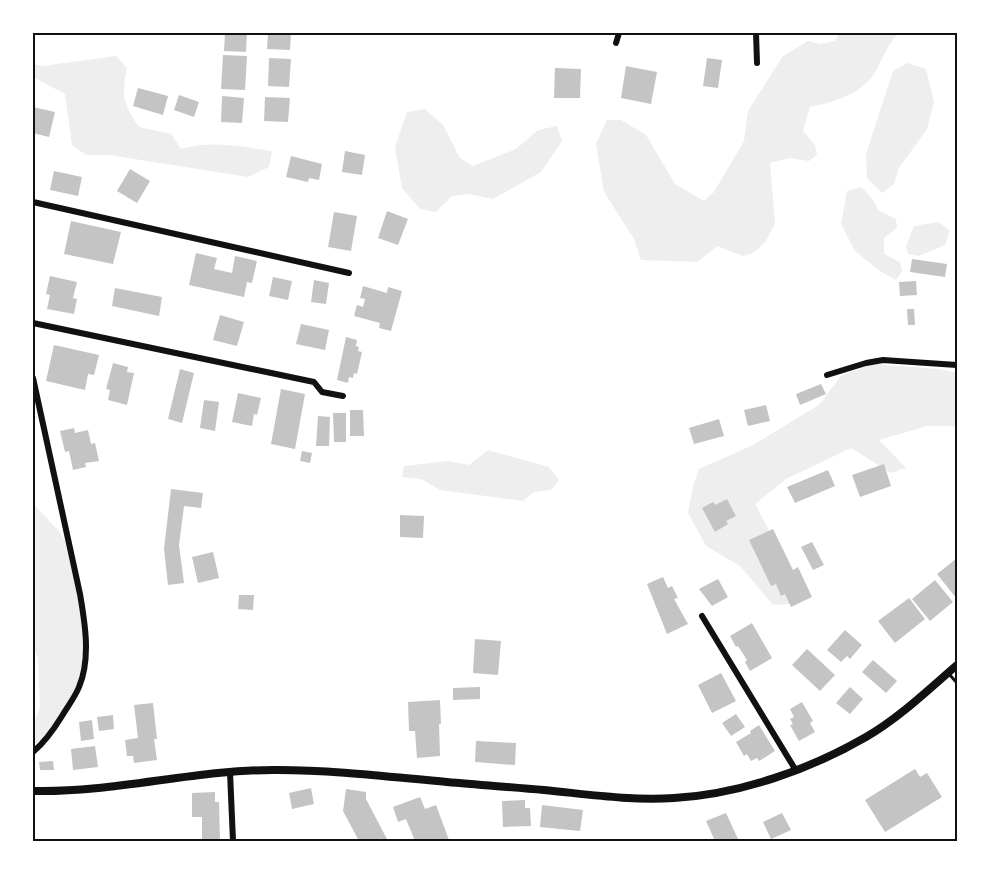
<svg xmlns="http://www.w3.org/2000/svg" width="990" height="874" viewBox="0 0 990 874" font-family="'Fira Sans',sans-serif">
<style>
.green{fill:#eee}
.building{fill:#c4c4c4}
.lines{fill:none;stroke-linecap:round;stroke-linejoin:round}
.service{stroke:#111;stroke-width:3}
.minor{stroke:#111;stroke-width:6}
.tertiary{stroke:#111;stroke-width:8}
.neatline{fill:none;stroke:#111;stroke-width:2}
</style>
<rect width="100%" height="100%" fill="#fff"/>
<!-- green -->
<path class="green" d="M839 33H899C886 45 882 63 872 77 858 95 831 103 810 107L803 131 815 145 817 155 809 161 789 158 770 163 775 223 765 243 753 253 743 256 717 246 697 262 641 260 634 239 604 192 596 144 607 120H621L646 135 675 184 704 201 714 192 744 141 748 111 783 56 808 41 820 44 835 41Z
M116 56 127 68C121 96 123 103 139 127L171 134 181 149C211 140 241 147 272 151L269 167 248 177 109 155H86L72 145 65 94 33 77V64L42 66Z
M908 63 926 69 934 102 927 129 899 168 894 184 882 193 867 178 866 154 893 71Z
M425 109 443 125 460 158 473 166 516 149 538 130 557 126 562 141 541 172 493 199 469 194 452 196 436 212 420 209 402 188 395 147 407 112Z
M861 187 872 198 879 211 896 219 897 228 884 238V254L900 262 902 271 896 280 881 272 855 251 841 224 847 191Z
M939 222 950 231 945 245 919 256 908 254 906 246 914 226Z
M872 364 939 369 957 373V426H927L879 440 906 468 891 473 851 448 786 479 755 504 796 580 789 604 773 605 740 566 706 546 688 513 693 486 699 469 753 445 819 405 841 376Z
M488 450 549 467 559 480 551 490 534 492 523 501 440 490 421 479 402 477 404 466 448 461 469 465Z
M33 504 58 530 65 541C78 604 102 661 58 718 50 728 43 739 33 746V725L40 707 38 658 33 646Z"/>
<!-- building -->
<path class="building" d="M225 33H247L246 52 224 51Z
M268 33H291L290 50 267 49Z
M223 55 247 56 245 90 221 89Z
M269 58 291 59 289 87 268 86Z
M707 58 722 60 718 88 703 86Z
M626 66 657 72 651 104 621 98Z
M555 68 581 69 580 98H554Z
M138 88 168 96 163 115 133 106Z
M179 95 199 102 194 117 174 110Z
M222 96 244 98 242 123 221 122Z
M265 97 290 98 288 122 264 121Z
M33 107 55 112 49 137 33 133Z
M345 151 365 155 362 175 342 172Z
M291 156 322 164 319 180 309 178 308 182 286 177Z
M130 169 150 181 137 203 117 191Z
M54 171 82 177 78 196 50 190Z
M387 211 408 219 398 245 378 238Z
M334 212 357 216 351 251 328 247Z
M71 221 121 232 113 264 64 254Z
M196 253 217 258 214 269 232 273 235 256 257 261 252 283 247 282 244 297 189 285Z
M912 259 947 264 945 277 910 272Z
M50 276 77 282 73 298 77 299 74 314 47 309 50 295 46 294Z
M273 277 292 281 288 300 269 296Z
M314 280 329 283 326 304 311 302Z
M916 281 917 295 900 296 899 282Z
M363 286 387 293 388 287 402 291 391 331 379 328 380 323 354 316 357 305 363 307 365 299 360 298Z
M115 288 162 297 159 316 112 306Z
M907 309H914L915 325H908Z
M220 315 244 322 237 346 213 340Z
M301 324 329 330 325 350 296 344Z
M346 337 357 340 356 346 359 347 358 351 362 352 357 374 354 373 353 378 349 377 348 383 337 380Z
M54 345 99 355 94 375 88 374 85 390 46 381Z
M113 363 128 367 127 372 134 373 127 405 108 400 110 390 106 389Z
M180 369 194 373 182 423 168 419Z
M821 384 826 394 800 405 796 394Z
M281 389 305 394 295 449 271 444Z
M238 393 261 398 257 415 254 414 252 426 232 422Z
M204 400 219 402 215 431 200 428Z
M766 405 770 421 748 426 744 410Z
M350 410H363L364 436H350Z
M333 413H346V442H334Z
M318 416 330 417 329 446H316Z
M719 419 724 436 694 444 689 428Z
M74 428 75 433 88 430 91 444 95 443 99 461 85 463 86 467 73 470 69 451 65 452 60 431Z
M302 451 312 453 310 463 300 461Z
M884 464 891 486 860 497 852 475Z
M828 470 835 486 795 503 787 487Z
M171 489 203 493 201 508 184 506 179 545 184 583 168 585 164 549Z
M727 499 736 516 726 521 728 524 715 532 702 508 713 502 715 505Z
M400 515 424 516 423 538 400 537Z
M773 529 793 570 798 567 812 597 791 607 785 594 781 596 776 584 771 586 749 540Z
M812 542 824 565 813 570 801 547Z
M213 552 219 578 198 583 192 557Z
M957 558V599L937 574Z
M663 577 668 588 672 586 678 598 674 599 688 624 667 634 647 584Z
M718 579 728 597 712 606 699 589Z
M935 580 953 602 930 621 912 599Z
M239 595H254L253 610 238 609Z
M909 598 925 619 895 643 878 621Z
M752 623 772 658 750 671 745 662 747 660 738 646 736 647 730 636Z
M845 630 862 645 850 659 847 656 841 662 827 650Z
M475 639 501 641 498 675 473 673Z
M807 649 835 675 820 691 792 665Z
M873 660 897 681 886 693 862 672Z
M721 673 736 701 712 713 698 685Z
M480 687V699L453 700V688Z
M850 687 863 699 850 714 836 703Z
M440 700 441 724H439L440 756 417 758 415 731H409L408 702Z
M802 702 813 721 810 723 815 732 799 741 790 725 793 724 790 719 794 717 790 709Z
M153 703 157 739H154L157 760 134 763 133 756H127L125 740 138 738 134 705Z
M736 714 745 727 731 736 722 723Z
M113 715 114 729 99 731 97 717Z
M92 720 94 739 81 741 79 722Z
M759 725 775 751 759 761 757 758 751 761 747 754 744 756 736 742 751 733 750 731Z
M476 741 516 743 515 765 475 762Z
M95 746 98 767 73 770 71 749Z
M53 761 54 770H40L39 762Z
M915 769 920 777 927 773 942 797 885 832 865 800Z
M311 788 314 804 292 809 289 793Z
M346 789 366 792V799L388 841H359L343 811Z
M215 792V802H219L220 841H202V817H192V793Z
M420 797 425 809 436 805 449 840 415 841 406 819 398 822 393 807Z
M525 800V808H530L531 826 503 827 502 801Z
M542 805 583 810 580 831 540 827Z
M726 813 739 841H715L706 821Z
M782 813 791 830 771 839 763 822Z"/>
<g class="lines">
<!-- service -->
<path class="service" d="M949 674 957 683"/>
<!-- minor -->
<path class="minor" d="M756 33 757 63
M616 43 619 33
M33 202 349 273
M33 323 314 382 322 392 343 396
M827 375 866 363 883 360 957 365
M33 378 80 594C85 623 91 659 79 687 75 697 68 706 62 716 54 729 45 742 33 752
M702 616 795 769
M230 772 233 841"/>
<!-- tertiary -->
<path class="tertiary" d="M33 791C115 793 196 769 278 770 335 770 391 777 447 782 479 785 511 787 544 790 586 794 631 801 674 798 740 794 809 770 866 737 899 718 928 690 957 665"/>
</g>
<!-- border -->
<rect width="990" height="874" fill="none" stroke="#ffffff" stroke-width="69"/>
<rect x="34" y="34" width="922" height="806" class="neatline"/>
</svg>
